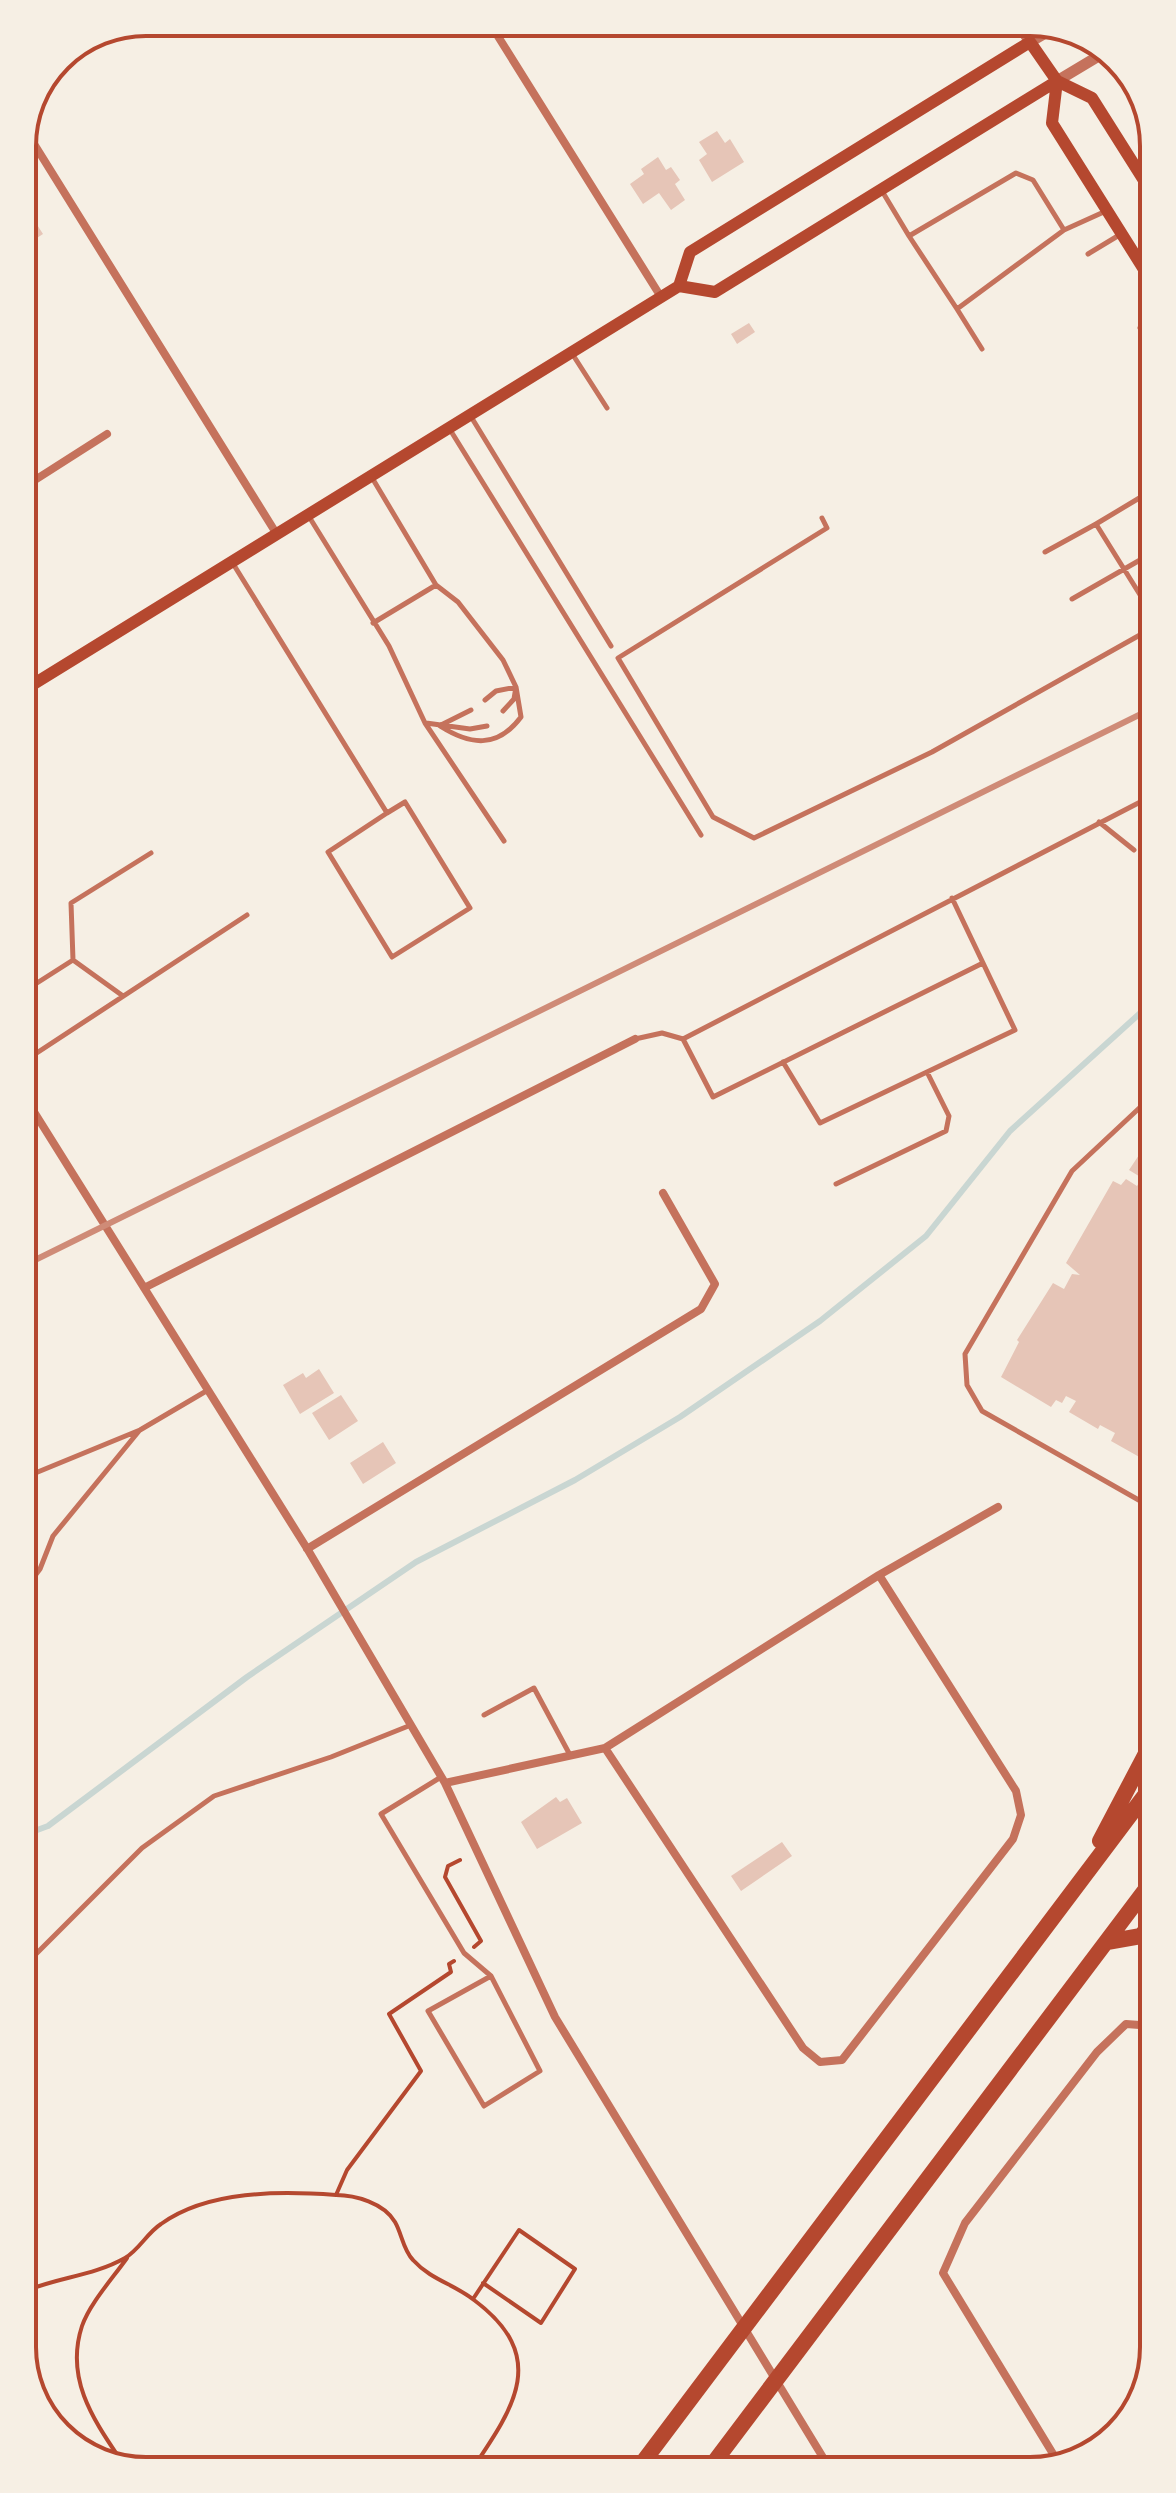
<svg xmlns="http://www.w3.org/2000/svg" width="1176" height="2493" viewBox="0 0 1176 2493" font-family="Roboto,sans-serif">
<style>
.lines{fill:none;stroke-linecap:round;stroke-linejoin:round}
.stream{stroke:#c9d6d2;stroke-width:6}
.building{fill:#e6c5b7}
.path{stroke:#b5482f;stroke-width:4}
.service{stroke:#c5725c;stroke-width:5}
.minor{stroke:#c5725c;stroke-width:8}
.tertiary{stroke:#c5725c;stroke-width:11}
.secondary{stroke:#b5482f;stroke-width:12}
.motorway{stroke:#b5482f;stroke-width:16}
.rail{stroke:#cf8b77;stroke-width:6}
.rim{fill:none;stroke:#b5482f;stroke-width:4}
</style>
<rect width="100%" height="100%" fill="#f6efe4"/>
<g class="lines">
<!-- stream -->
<path class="stream" d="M29 1833 48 1826 247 1677 416 1562 575 1480 680 1417 820 1321 926 1236 1010 1131 1148 1006"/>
</g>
<!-- building -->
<path class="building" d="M717 131 725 143 730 139 744 162 712 182 699 160 707 154 699 142Z
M658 157 666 170 671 167 680 180 675 184 685 200 671 210 659 193 643 204 630 184 644 174 641 169Z
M23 203 43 234 23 247Z
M749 323 755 332 737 344 731 334Z
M1139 1155 1149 1159 1150 1463 1111 1441 1115 1433 1100 1425 1098 1429 1069 1412 1076 1401 1066 1396 1062 1403 1056 1400 1051 1407 1001 1377 1019 1342 1017 1340 1053 1283 1064 1289 1072 1274 1080 1275 1066 1263 1113 1181 1121 1185 1126 1179 1137 1186 1142 1178 1129 1170Z
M319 1369 334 1393 300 1414 283 1385 303 1373 306 1378Z
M341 1395 358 1421 329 1440 312 1413Z
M383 1442 396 1463 363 1484 350 1463Z
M556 1797 560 1802 567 1798 582 1823 537 1849 521 1822Z
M782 1842 792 1856 741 1891 731 1876Z"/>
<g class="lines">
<!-- path -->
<path class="path" d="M460 1860 448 1866 445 1877 481 1941 474 1947
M336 2195C355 2195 384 2203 395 2222 402 2234 403 2250 413 2260 431 2280 454 2284 474 2300 549 2356 515 2406 473 2468
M31 2289C62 2277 95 2275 125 2258 139 2250 147 2233 161 2224 208 2190 280 2191 336 2195L347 2170 421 2071 389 2014 451 1972 449 1964 454 1961
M473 2299 519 2230 575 2269 541 2323 483 2283
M124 2465C96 2423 64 2381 82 2326 90 2303 113 2278 127 2258"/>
<!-- service -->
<path class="service" d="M882 191 909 236 1016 173 1033 180 1064 230
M909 236 957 309 1064 230 1106 211
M1088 254 1121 234
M957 309 982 349
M1146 325 1140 328 1146 336
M573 355 607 408
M470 415 611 646
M449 428 701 835
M371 476 436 585 458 602 503 660 516 687 514 699 503 711
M1146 494 1096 524 1147 606
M308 515 389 646 425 723 504 841
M822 518 827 528 618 658 713 817 754 838 932 752 1147 631
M1045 552 1096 524
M232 562 387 813 405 802 470 908 392 957 328 852 387 813
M1072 599 1147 556
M373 623 436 585
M426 723 470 729 487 726
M441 725 471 710
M440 726C470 745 497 749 521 717L516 687 496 691 485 700
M1099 822 1134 850
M73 960 71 903 151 853
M26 990 73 960 123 996
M635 1039 662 1033 683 1039 1148 798
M683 1039 713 1097 983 963 952 898
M26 1060 247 915
M783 1062 820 1123 1015 1030 983 963
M1149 1099 1072 1171 965 1354 967 1385 982 1411 1151 1507
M836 1184 946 1131 949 1116 927 1072
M28 1476 140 1430 208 1390
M28 1585 40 1569 53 1536 139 1431
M484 1715 534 1688 570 1755
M441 1777 381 1814 464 1953 491 1976 540 2071 484 2106 428 2011 491 1976
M30 1960 142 1848 214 1796 331 1757 411 1725"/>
<!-- minor -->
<path class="minor" d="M489 22 661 297
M26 131 276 533
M24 487 107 434
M26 1099 308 1550 445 1783 605 1748 803 2048 820 2062 842 2060 1013 1839 1021 1815 1016 1791 879 1575
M144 1288 635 1039
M307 1549 701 1309 715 1284 663 1193
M605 1748 879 1575 998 1507
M445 1783 555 2017 827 2464
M1058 2462 943 2273 965 2223 1097 2052 1126 2024 1153 2026"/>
<!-- tertiary -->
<path class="tertiary" d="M1017 22 1030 42 1054 28
M1057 81 1107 51"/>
<!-- secondary -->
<path class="secondary" d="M1057 81 1052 123 1145 271
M679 286 690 252 1030 42 1057 81 1092 98 1145 182
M24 690 679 286 715 292 1057 81"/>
<!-- motorway -->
<path class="motorway" d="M1100 1841 1151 1744
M1107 1942 1141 1936 1152 1923
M712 2465 1152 1881
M640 2466 1152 1786"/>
<!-- rail -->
<path class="rail" d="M27 1264 1147 711"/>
</g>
<!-- crop -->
<path d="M0 0H1176V2493H0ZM146 36H1030A110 110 0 0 1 1140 146V2347A110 110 0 0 1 1030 2457H146A110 110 0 0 1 36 2347V146A110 110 0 0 1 146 36Z" fill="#f6efe4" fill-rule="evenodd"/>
<path class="rim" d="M146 36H1030A110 110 0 0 1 1140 146V2347A110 110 0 0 1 1030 2457H146A110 110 0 0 1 36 2347V146A110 110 0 0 1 146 36Z"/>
</svg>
